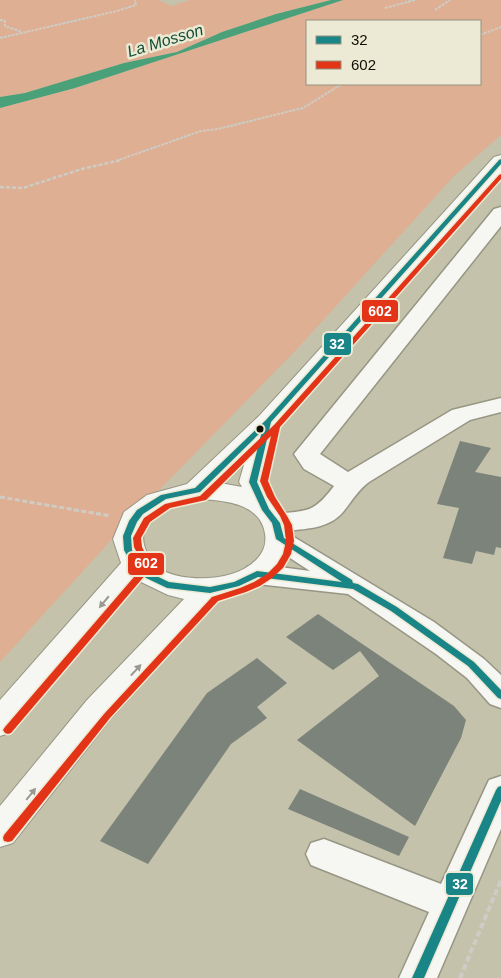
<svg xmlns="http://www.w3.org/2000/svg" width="501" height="978" viewBox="0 0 501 978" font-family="Arial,sans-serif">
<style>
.green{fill:#dfaf93;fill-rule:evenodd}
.water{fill:#4aa079}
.building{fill:#7b837b}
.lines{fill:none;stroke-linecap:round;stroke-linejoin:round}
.minor-casing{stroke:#979684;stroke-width:3}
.major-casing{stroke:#979684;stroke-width:2}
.path-far3{stroke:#cdccc5;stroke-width:2;stroke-dasharray:3 1;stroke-linecap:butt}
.path-far2{stroke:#cdccc5;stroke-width:2.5;stroke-dasharray:4 2;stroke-linecap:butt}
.path-far1{stroke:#cdccc5;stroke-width:3;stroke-dasharray:5 2.5;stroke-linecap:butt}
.path{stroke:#cdccc5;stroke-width:4;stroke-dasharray:6 3;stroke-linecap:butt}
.minor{fill:#f6f6f2;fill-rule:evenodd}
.major{fill:#f6f6f2;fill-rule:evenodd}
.bus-1-casing{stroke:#ecead4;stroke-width:3}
.bus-2-casing{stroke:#ecead4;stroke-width:3}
.bus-1{fill:#1a8587;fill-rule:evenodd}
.bus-2{fill:#e43417;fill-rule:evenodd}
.oneway{fill:#9a9992}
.bus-dot{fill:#100e02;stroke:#ecead4;stroke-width:2}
.labels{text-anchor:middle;stroke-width:5;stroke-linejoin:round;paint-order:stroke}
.far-water-label{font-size:16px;font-style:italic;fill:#104d35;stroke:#ecead4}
.line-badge{stroke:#ecead4;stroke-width:2}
.badge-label{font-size:14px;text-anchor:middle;font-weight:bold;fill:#fff}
</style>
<rect width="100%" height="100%" fill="#c4c2aa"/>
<!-- green -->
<path class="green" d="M0 0H158L172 6 190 0H331L276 14 222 32 177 52 124 63 25 93 0 97Z
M343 0H501V135L454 176 297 349 126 524 0 662V108L75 88ZM307 21H480V84H307Z"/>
<!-- water -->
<path class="water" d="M331 0H343L75 88 0 108V97L25 93 124 63 177 52 222 32 276 14Z"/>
<!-- building -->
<path class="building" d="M460 441 491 448 475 472 501 477V548L496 547 494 555 476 551 472 564 443 558 459 508 437 504Z
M318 614 454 706 466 720 461 738 415 826 297 740 379 676 360 651 333 670 286 637Z
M257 658 287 683 257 707 267 718 231 744 148 864 100 841 207 693Z
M300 789 409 837 399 856 288 809Z"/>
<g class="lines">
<!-- minor casing -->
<g class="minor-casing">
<path id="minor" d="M501 207V226L320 454 348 472 452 410 501 398V412L470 420 369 482C358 490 352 501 343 512 329 529 304 529 284 531L434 622 484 659 501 675V708L490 704 467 678 436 654 348 594 257 584 247 581 243 574 247 567 257 564 310 571 270 545 266 539 270 533 275 531 266 529 262 523 266 517C302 507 309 520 334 486L304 469 294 454 494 209Z
M501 776V829L437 978H399L429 912 311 865 306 854 311 843 324 839 441 884 489 780Z"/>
</g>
<!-- major casing -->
<g class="major-casing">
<path id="major" d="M501 155V173L280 423 267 482 277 503 292 524 294 538 291 551 280 570 260 585 221 597 111 718 13 843 0 847V806L87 700 184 599 168 595 139 581 12 732 0 736V700L121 563 113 539 124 512 147 495 187 484 259 416 494 157ZM246 458 239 482 242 487 220 483ZM198 499C223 500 261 503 265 534 266 540 265 547 262 552 246 581 190 584 164 571 156 566 148 557 145 548 134 516 174 505 198 499Z"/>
</g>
<!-- path-far3 -->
<path class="path-far3" d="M385 8 415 0
M435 10 450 0
M0 20 5 21V26L22 32
M480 35 501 27
M0 38 117 11 136 5 135 0
M116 161 201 131 218 129 303 108 342 84"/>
<!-- path-far2 -->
<path class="path-far2" d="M0 187 23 188 82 169 121 160"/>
<!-- path-far1 -->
<path class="path-far1" d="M0 497 111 516"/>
<!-- path -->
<path class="path" d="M460 978 501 880"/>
<!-- minor -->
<use href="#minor" class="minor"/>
<!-- major -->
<use href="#major" class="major"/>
<!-- bus-1 casing -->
<g class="bus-1-casing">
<path id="bus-1" d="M501 159V164L271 422 257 482 269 509 280 523 284 538 352 580 353 583 358 584 397 607 474 662 501 690V699L498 698 468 666 391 611 353 589 258 577 239 586 210 593 167 588 146 578 133 567 124 550 123 536 129 521 137 510 161 495 195 488 266 420 499 160ZM262 431 249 482 262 510 272 523 276 539 342 582 257 571 234 582 210 587 169 582 152 574 139 563 132 550 131 536 137 522 143 514 166 499 200 492Z
M501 786V801L424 978H412L496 790 498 787Z"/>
</g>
<!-- bus-2 casing -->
<g class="bus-2-casing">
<path id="bus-2" d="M501 174V179L280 427 268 481 275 497 287 516 292 525 294 541 291 554 283 568 272 578 260 586 246 592 218 601 110 718 12 841 8 842 4 841 3 838 4 835 104 714 212 597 240 588 254 582 267 574 277 564 283 554 286 541 284 525 280 516 267 497 260 481 271 436 206 500 170 508 150 522 141 538 142 547 150 563 147 573 11 733 8 734 5 733 3 730 5 727 140 570 142 563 134 547 133 538 144 518 165 504 200 496 275 424 499 175Z"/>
</g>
<!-- bus-1 -->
<use href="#bus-1" class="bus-1"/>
<!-- bus-2 -->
<use href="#bus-2" class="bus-2"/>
</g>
<!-- one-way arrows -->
<defs><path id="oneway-solid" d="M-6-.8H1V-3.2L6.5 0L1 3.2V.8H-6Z" transform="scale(1.25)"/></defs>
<g class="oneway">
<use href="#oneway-solid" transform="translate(104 602) rotate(130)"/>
<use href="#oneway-solid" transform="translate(136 670) rotate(-47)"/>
<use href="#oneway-solid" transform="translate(31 794) rotate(-51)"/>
</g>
<!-- markers -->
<circle class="bus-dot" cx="260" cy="429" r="4.5"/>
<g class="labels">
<!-- far-water labels -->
<g class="far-water-label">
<text transform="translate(165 40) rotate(-17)" y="6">La Mosson</text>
</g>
</g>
<g class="line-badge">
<rect x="361" y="299" width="38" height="24" rx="5" fill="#e43417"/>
<rect x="323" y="332" width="29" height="24" rx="5" fill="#1a8587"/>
<rect x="127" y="552" width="38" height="24" rx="5" fill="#e43417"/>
<rect x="445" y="872" width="29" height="24" rx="5" fill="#1a8587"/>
</g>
<g class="badge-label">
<text x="380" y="316">602</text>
<text x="337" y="349">32</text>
<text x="146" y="568">602</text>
<text x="460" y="889">32</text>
</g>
<!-- legend -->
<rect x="306" y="20" width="175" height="65" fill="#ecead4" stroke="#949280"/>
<rect x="316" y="36" width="25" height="8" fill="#1a8587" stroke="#949280"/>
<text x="351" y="45" font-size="15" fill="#100e02">32</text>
<rect x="316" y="61" width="25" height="8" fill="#e43417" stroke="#949280"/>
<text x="351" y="70" font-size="15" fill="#100e02">602</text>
</svg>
